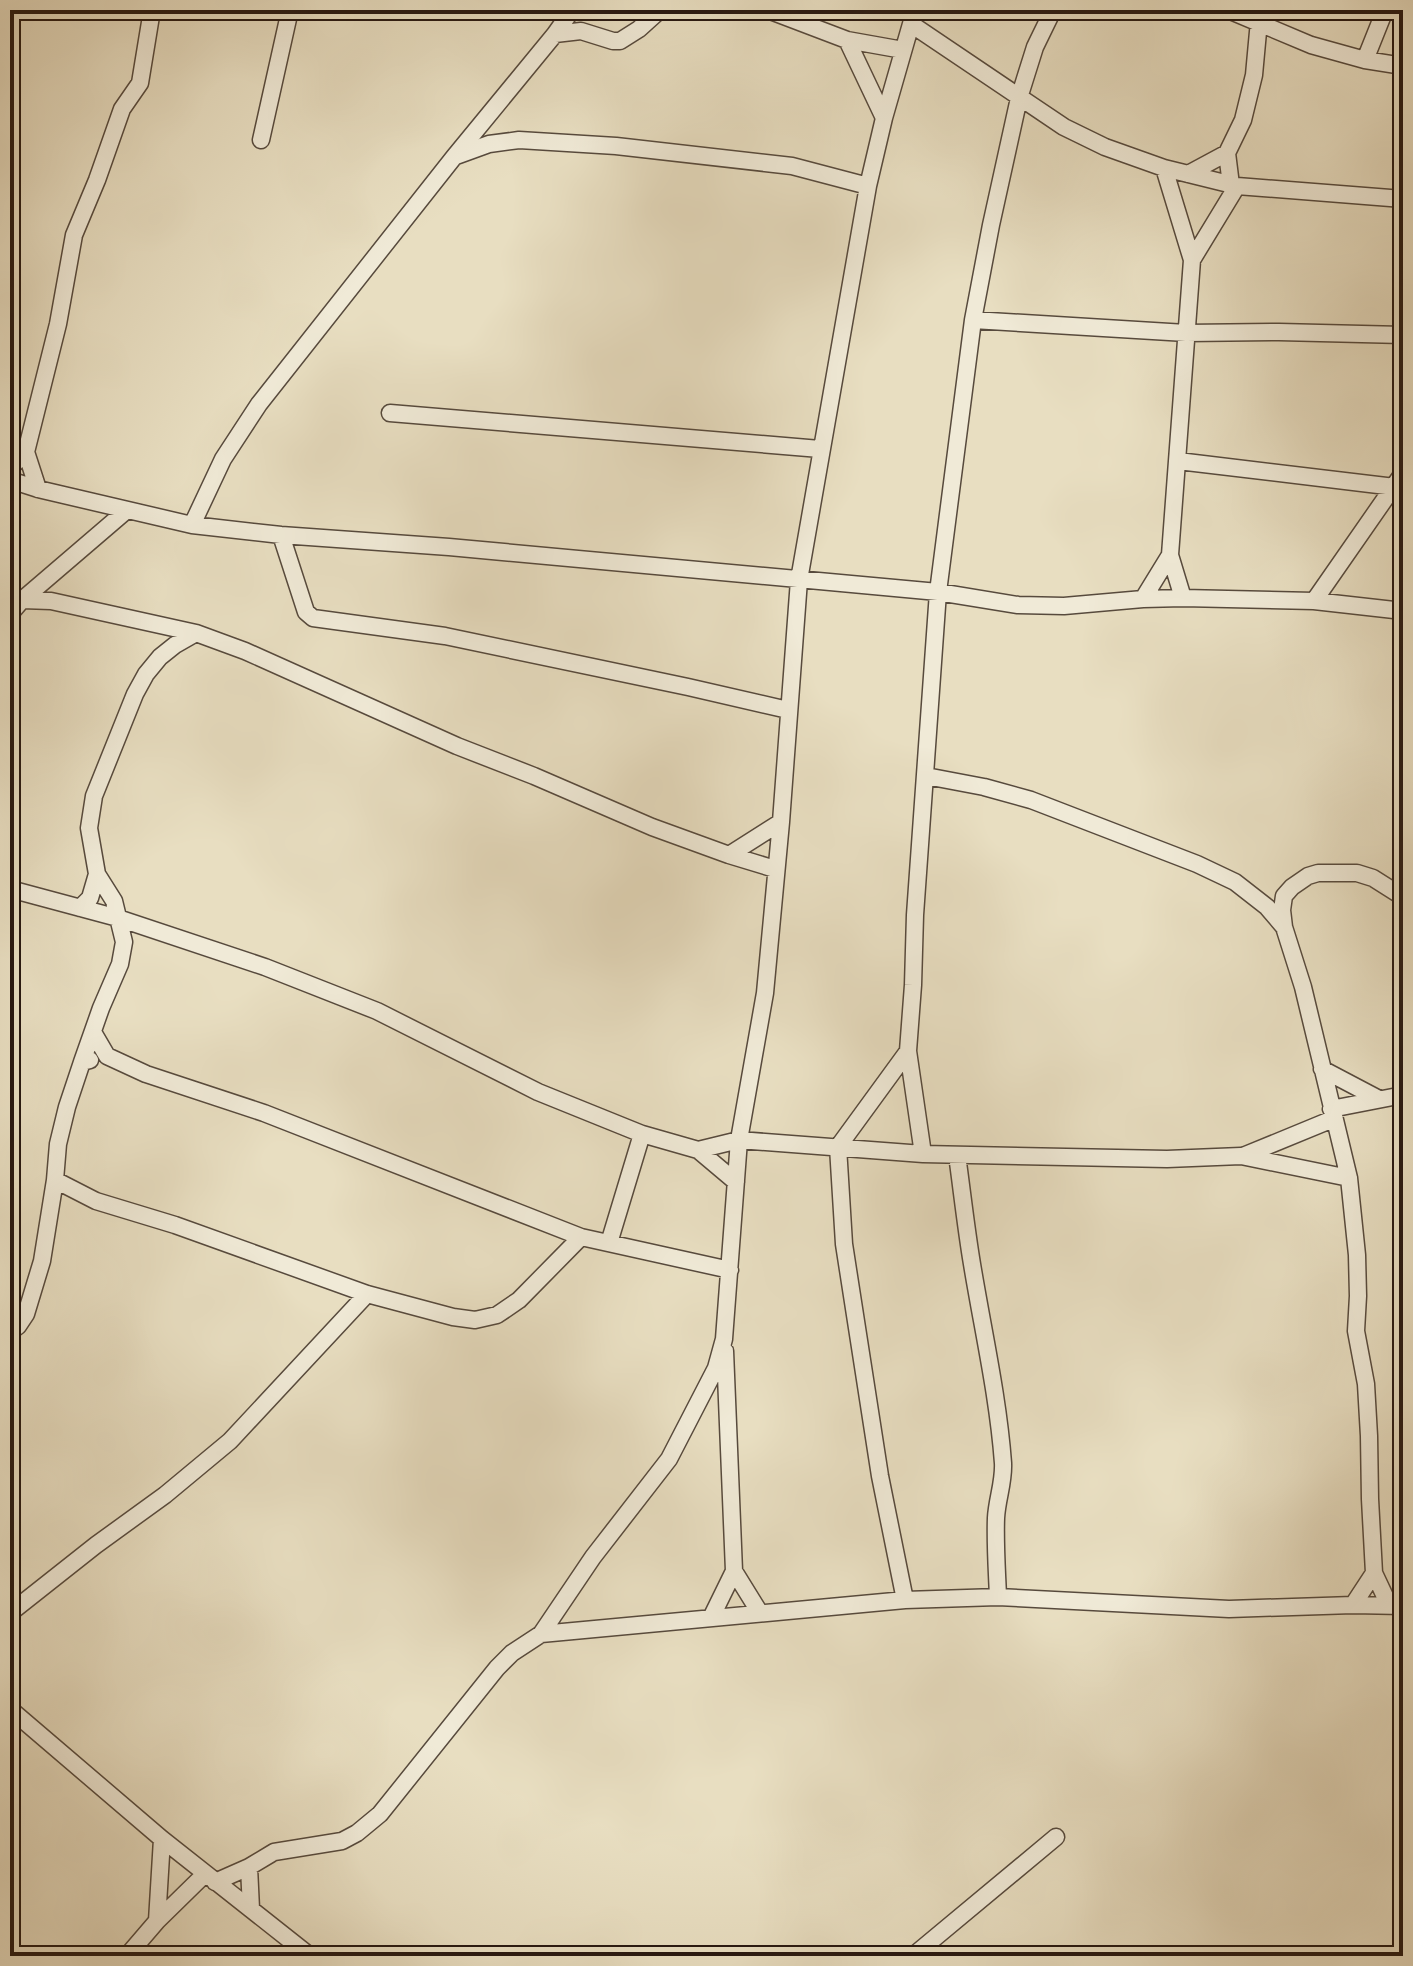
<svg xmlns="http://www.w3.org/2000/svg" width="1413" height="1966" viewBox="0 0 1413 1966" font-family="'Gentium Book Plus',serif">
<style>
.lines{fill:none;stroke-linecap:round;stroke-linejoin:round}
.minor-casing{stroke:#574a3d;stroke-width:19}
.minor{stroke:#f0ead7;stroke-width:16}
</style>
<rect width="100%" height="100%" fill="#e8dec1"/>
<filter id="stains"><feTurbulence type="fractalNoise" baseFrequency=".0025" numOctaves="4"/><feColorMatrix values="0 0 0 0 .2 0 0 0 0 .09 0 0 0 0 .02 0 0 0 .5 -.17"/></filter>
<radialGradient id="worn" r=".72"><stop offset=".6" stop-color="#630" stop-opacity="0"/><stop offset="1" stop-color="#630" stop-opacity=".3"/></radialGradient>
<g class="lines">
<!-- minor casing -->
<g class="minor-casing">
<path id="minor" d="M768 10 847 40 903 50
M1228 10 1311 45 1365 60 1403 66
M911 24 1064 127 1105 147 1164 168 1237 186 1403 199
M555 34 581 31 613 41H620L639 29 660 10
M847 40 884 118
M1365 60 1385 10
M261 140 290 10
M1227 153 1231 185
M456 156 489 144 519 140 616 146 792 166 868 186
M1164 168 1192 260 1170 555 1183 598
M1188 174 1227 153 1243 120 1254 75 1260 10
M1192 260 1237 186
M973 320 1186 333 1279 332 1403 335
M390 413 820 449
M26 452 38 489
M1178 461 1403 488
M10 468 26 452 58 324 74 235 97 180 122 109 140 83 152 10
M10 480 38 489 192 525 281 535 449 547 938 592 1018 605 1064 606 1143 599 1183 598 1314 601 1403 611
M192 525 223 459 259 404 454 157 555 34 572 10
M281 535 306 612 313 618 445 636 688 687 788 710
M1143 599 1170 555
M22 600 51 601 196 633 245 651 457 746 534 776 652 827 729 855 775 869
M1314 601 1403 473
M10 614 22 600 127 510
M926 776 984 787 1031 800 1197 864 1235 882 1267 907 1284 927
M729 855 781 822
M10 889 118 918 265 967 377 1011 538 1092 642 1134 698 1150 736 1182
M80 908 90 898 97 874
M93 1032 107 1056 146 1074 264 1113 581 1237 730 1270
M82 1062 101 1008 120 964 124 942 114 901 97 874 89 828 94 796 135 694 146 674 160 657 175 645 196 633
M1322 1069 1379 1099
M1331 1109 1403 1095
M698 1150 739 1140 923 1154 1167 1159 1241 1156 1349 1178
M923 1154 908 1051 913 985 915 915 938 592 973 320 991 225 1019 98 1035 47 1053 10
M957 1155C962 1191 966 1228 972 1264 983 1331 998 1396 1003 1463 1004 1482 997 1499 996 1518 995 1544 997 1571 998 1597
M1243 1156 1333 1119
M55 1180 96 1201 175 1225 367 1294 453 1317 475 1320 497 1315 519 1300 581 1237
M609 1243 642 1134
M10 1332 18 1326 26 1314 42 1261 55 1180 58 1144 67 1107 82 1062 90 1060
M725 1351 734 1571 760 1613
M905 1600 880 1476 844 1244 838 1147 908 1051
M1353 1605 1374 1573
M1389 1605 1374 1573 1370 1499 1369 1436 1366 1384 1356 1331 1358 1296 1357 1255 1349 1178 1303 987 1284 927 1282 910 1284 896 1292 887 1308 876 1318 873H1357L1373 878 1403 897
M10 1613 96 1545 165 1495 230 1441 367 1294
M711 1618 734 1571
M541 1634 905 1600 998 1597 1229 1609 1353 1605 1403 1606
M10 1709 162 1839 310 1956
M249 1867 251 1909
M215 1882 249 1867 274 1852 342 1841 357 1833 380 1814 497 1668 512 1653 541 1634 593 1557 669 1459 716 1368 724 1339 739 1140 765 993 781 822 799 580 868 186 884 118 915 10
M157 1921 162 1839
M127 1956 157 1921 205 1874
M913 1956 1056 1837"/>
</g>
<!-- minor -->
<use href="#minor" class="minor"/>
</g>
<!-- margin -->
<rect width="1413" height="1966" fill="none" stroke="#e8dec1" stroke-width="40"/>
<rect x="12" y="12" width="1389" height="1942" fill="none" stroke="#271811" stroke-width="4"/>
<rect x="20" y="20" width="1373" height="1926" fill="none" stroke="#271811" stroke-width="2"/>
<rect width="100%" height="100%" filter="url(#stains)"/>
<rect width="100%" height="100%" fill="url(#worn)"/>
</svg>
